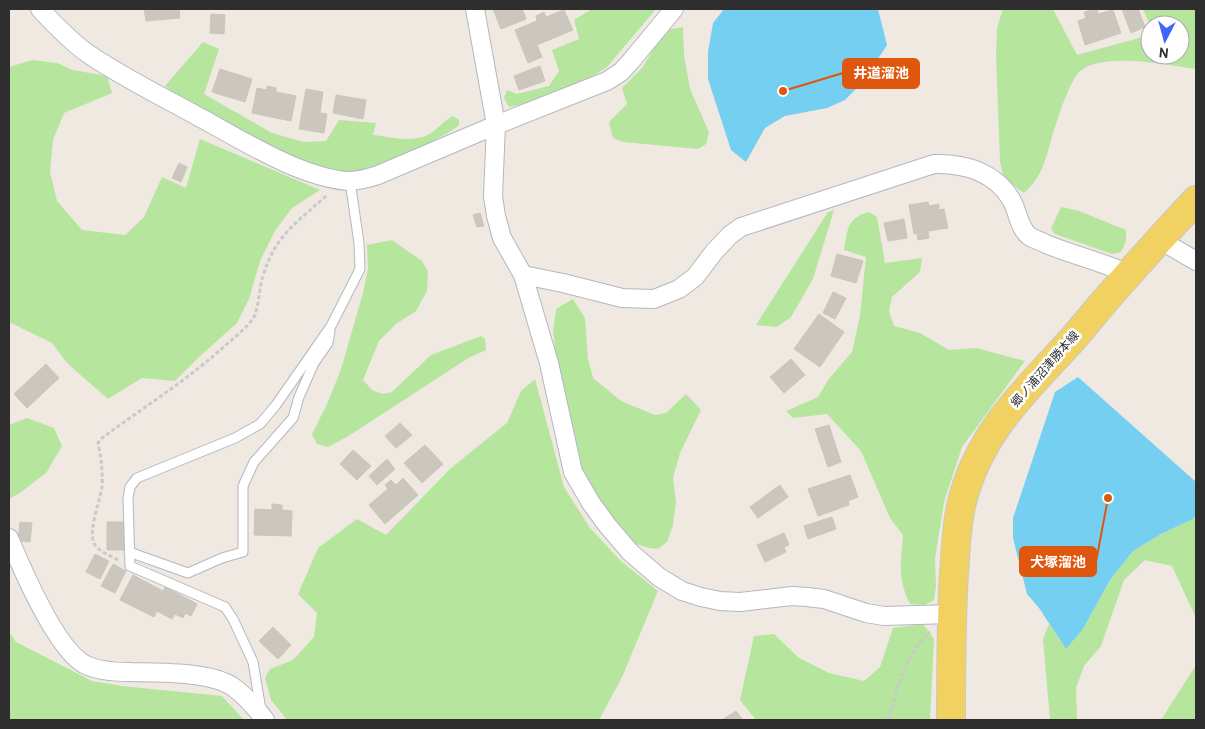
<svg xmlns="http://www.w3.org/2000/svg" width="1205" height="729" viewBox="0 0 1205 729" font-family="Overpass,'Noto Sans JP',sans-serif">
<style>
.green{fill:#b6e59e}
.water{fill:#75cff0}
.building{fill:#cbc7bf;stroke:#cbc5ba}
.lines{fill:none;stroke-linecap:round;stroke-linejoin:round}
.service-casing{stroke:#b4b7c1;stroke-width:11}
.minor-casing{stroke:#b4b7c1;stroke-width:20}
.primary-casing{stroke:#c9c9c9;stroke-width:30}
.path{stroke:#c9c9c9;stroke-width:3;stroke-dasharray:4 2.5;stroke-linecap:butt}
.service{stroke:#fff;stroke-width:9}
.minor{stroke:#fff;stroke-width:18}
.primary{stroke:#f2d163;stroke-width:28}
.labels{text-anchor:middle;stroke-width:5;stroke-linejoin:round;paint-order:stroke}
.street-label{font-size:12px;fill:#2e2e2e;stroke:#fff}
.leader{fill:none;stroke:#df570e;stroke-width:2}
.callout-dot{fill:#df570e;stroke:#fff;stroke-width:2}
.callout{fill:#df570e;stroke:#df570e;stroke-width:2}
.callout-label{font-size:14px;text-anchor:middle;font-weight:bold;fill:#fff}
</style>
<rect width="100%" height="100%" fill="#efe9e1"/>
<!-- green -->
<path class="green" d="M592 9H656L607 67 583 82 539 101 509 107 504 98 507 90 517 94 549 86 559 71 552 50 579 39 574 20Z
M1001 9H1053L1077 55 1150 35V55H1180V25H1150L1143 9H1194L1196 11V69C1169 65 1093 49 1076 76 1065 93 1056 124 1050 144 1044 164 1041 178 1024 193L1004 179 1000 161 996 56 997 28 1002 12Z
M683 27 684 55 690 89 709 132 706 144 698 149 623 142 613 138 609 122 627 104 622 88 642 68 665 30Z
M203 42 219 49 204 94 272 133 304 142 326 141 339 120 376 123 373 135C391 137 414 144 431 133 439 128 444 120 453 116L459 120V125L448 133 421 147 369 169 346 173 309 166 190 105 165 86Z
M32 60 57 63 73 70 107 76 112 93 64 113 53 140 50 172 57 201 82 230 125 235 144 217 162 177 186 188 200 139 320 190 292 208 275 231 260 261 249 299 237 323 200 356 175 381 142 378 108 399 68 364 52 343 9 322V67Z
M1061 207 1079 211 1126 230V241L1121 252 1112 254 1055 234 1051 229Z
M834 210 813 279 791 317 777 327 756 325 828 212Z
M869 212 877 217 885 263 922 258 920 272 892 297 889 311 894 326 920 333 949 350 976 348 1025 361 962 447 944 502 935 559 936 586 934 600 924 605 910 604C897 578 901 563 903 535L890 518 861 451 827 414 793 418 786 411 818 397 828 380 852 352 860 316 866 257 844 250C848 230 846 218 869 212Z
M392 240 422 261 428 271 427 291 416 311 396 324 379 341 363 380 372 390 382 394 392 392 431 355 481 336 485 339 486 350 470 357 347 437 328 447 317 444 312 434 328 402 341 369 363 293 368 269 367 245Z
M573 299 585 318 588 359 593 378 621 401 655 415 666 413 686 394 701 410 680 453 673 478 676 502 673 525 667 542 658 549 649 548 636 544 599 500 578 467 567 441 553 331 556 309Z
M535 379 564 487 590 528 621 561 658 591 622 677 599 720H287L271 700 265 678 270 669 293 660 314 637 317 613 298 594 318 548 357 519 386 535 451 468 507 423 521 391Z
M27 418 54 428 62 446 46 473 21 492 9 499V425Z
M1196 514V618L1172 566 1145 560 1124 580 1101 646 1084 666 1076 688 1077 720H1050L1043 639 1049 624 1066 649 1083 629 1110 580 1133 551 1161 534 1193 519Z
M923 624 934 639 930 720H756L740 700 754 636 774 634 799 658 829 673 864 681 880 667 893 628Z
M9 632 16 642 92 681 122 686 222 696 244 720H9Z
M1196 665V720H1161Z"/>
<!-- water -->
<path class="water" d="M724 9H878L887 45 862 83 845 100 827 108 785 116 765 128 746 162 731 150 708 79V52L713 23Z
M1078 377 1196 482V514L1193 519 1161 534 1133 551 1110 580 1083 629 1066 649 1039 608 1027 594 1013 538V518L1055 392Z"/>
<!-- building -->
<path class="building" d="M144 9H179L180 18 146 21Z
M493 9H522L526 19 501 29Z
M1097 9 1098 14 1113 10 1121 33 1085 45 1078 21 1086 18 1084 12Z
M1122 9H1138L1145 27 1131 33Z
M564 10 573 30 537 45 542 57 528 63 515 30 537 21 536 16 544 12 546 17Z
M211 14 225 15 224 34 210 33Z
M540 66 545 81 519 90 514 76Z
M220 69 252 79 245 102 212 92Z
M267 86 276 88V92L296 96 291 121 252 113 257 88 267 90Z
M306 89 323 92 320 113 327 114 324 133 299 129Z
M336 95 366 100 363 119 333 113Z
M179 163 187 167 181 182 172 178Z
M928 202 929 206 939 204V210L944 209 948 228 928 231 929 238 918 240 917 233 914 234 909 205Z
M480 213 484 226 477 227 473 215Z
M904 219 907 238 888 241 884 223Z
M837 254 863 261 856 283 831 276Z
M833 292 846 298 835 319 823 313Z
M819 314 844 332 820 367 794 349Z
M791 359 805 375 784 393 770 377Z
M46 364 59 378 27 408 14 394Z
M400 423 412 435 396 448 385 436Z
M829 425 841 462 828 467 815 429Z
M425 445 443 464 422 483 404 463Z
M353 450 371 466 357 480 340 464Z
M387 459 395 469 377 485 369 476Z
M850 475 858 497 848 501 849 505 818 516 808 489Z
M403 478 418 495 385 524 369 505 388 489 385 485 391 480 396 485Z
M780 485 788 497 758 518 750 507Z
M272 504 282 505V510L292 511 291 536 254 535 255 509 272 510Z
M832 517 836 529 808 539 804 526Z
M20 522 32 523 30 542 18 541Z
M107 522H125V550H107Z
M784 533 789 545 784 547 786 552 765 562 757 545Z
M95 554 109 561 100 579 86 572Z
M113 564 126 571 115 593 101 586Z
M133 575 163 591 165 587 197 604 191 616 185 613 183 618 175 614 172 619 157 611 154 617 120 600Z
M273 627 291 645 278 659 259 641Z
M736 711 743 720H722Z"/>
<g class="lines">
<!-- service casing -->
<g class="service-casing">
<path id="service" d="M129 552 188 573 222 558 243 552V486L254 462 293 418 299 397 314 363 328 343 330 331
M261 710 253 662 233 619 225 607 130 566 128 498 130 487 137 478 235 438 260 424 276 405 331 326 360 269 359 243 350 181"/>
</g>
<!-- minor casing -->
<g class="minor-casing">
<path id="minor" d="M40 9C54 24 69 40 87 53 122 77 161 96 199 117 242 140 299 177 348 181 359 181 369 178 378 175L496 125 607 81 621 72 631 61 674 9
M475 9 496 125 493 196 496 216 502 238 523 275 549 363 573 472 591 503 607 525 630 552 659 577 682 591 701 597 720 601 740 602 792 596 807 597 824 599 866 613 884 616 951 614
M1160 240 1196 261
M523 275 563 283 622 298 654 299 679 289 695 277 714 252 730 235 741 227 934 164C964 163 996 172 1012 201 1018 212 1019 228 1029 236 1033 239 1041 241 1046 244 1073 255 1102 262 1129 274
M9 538C22 569 56 648 84 664 97 671 115 672 129 672 157 673 210 671 233 687 246 696 256 708 265 720"/>
</g>
<!-- primary casing -->
<g class="primary-casing">
<path id="primary" d="M951 720C951 671 951 622 954 573 956 549 956 525 962 502 979 433 1025 391 1071 341 1084 326 1097 310 1110 295 1138 263 1167 231 1196 200"/>
</g>
<!-- path -->
<path class="path" d="M118 560C111 556 100 552 95 545 87 532 100 502 102 487 103 472 101 458 98 443L102 438C144 407 189 379 227 344 236 336 247 328 254 317 259 307 259 288 263 276 275 236 295 224 325 197L326 193
M888 720C898 690 904 654 930 632"/>
<!-- service -->
<use href="#service" class="service"/>
<!-- minor -->
<use href="#minor" class="minor"/>
<!-- primary -->
<use href="#primary" class="primary"/>
</g>
<g class="labels">
<!-- street labels -->
<g class="street-label">
<text transform="translate(1045 369) rotate(-49)" y="4">郷ノ浦沼津勝本線</text>
</g>
</g>
<!-- callouts -->
<path class="leader" d="M783 91L843 73M1108 498L1096 562"/>
<g class="callout-dot">
<circle cx="783" cy="91" r="5"/>
<circle cx="1108" cy="498" r="5"/>
</g>
<g class="callout">
<rect x="843" y="59" width="76" height="29" rx="5"/>
<rect x="1020" y="547" width="76" height="29" rx="5"/>
</g>
<g class="callout-label">
<text x="881" y="78">井道溜池</text>
<text x="1058" y="567">犬塚溜池</text>
</g>
<!-- border -->
<rect width="1205" height="729" fill="none" stroke="#2e2e2e" stroke-width="20"/>
<!-- north arrow -->
<g transform="translate(1165 40) rotate(186)"><circle r="24" fill="#ffffff" stroke="#ababab"/>
<path d="M0-4L9 19L0 12L-9 19Z" fill="#4264fb"/>
<text y="-8" font-size="14" font-weight="bold" text-anchor="middle" fill="#2e2e2e">N</text>
</g>
</svg>
